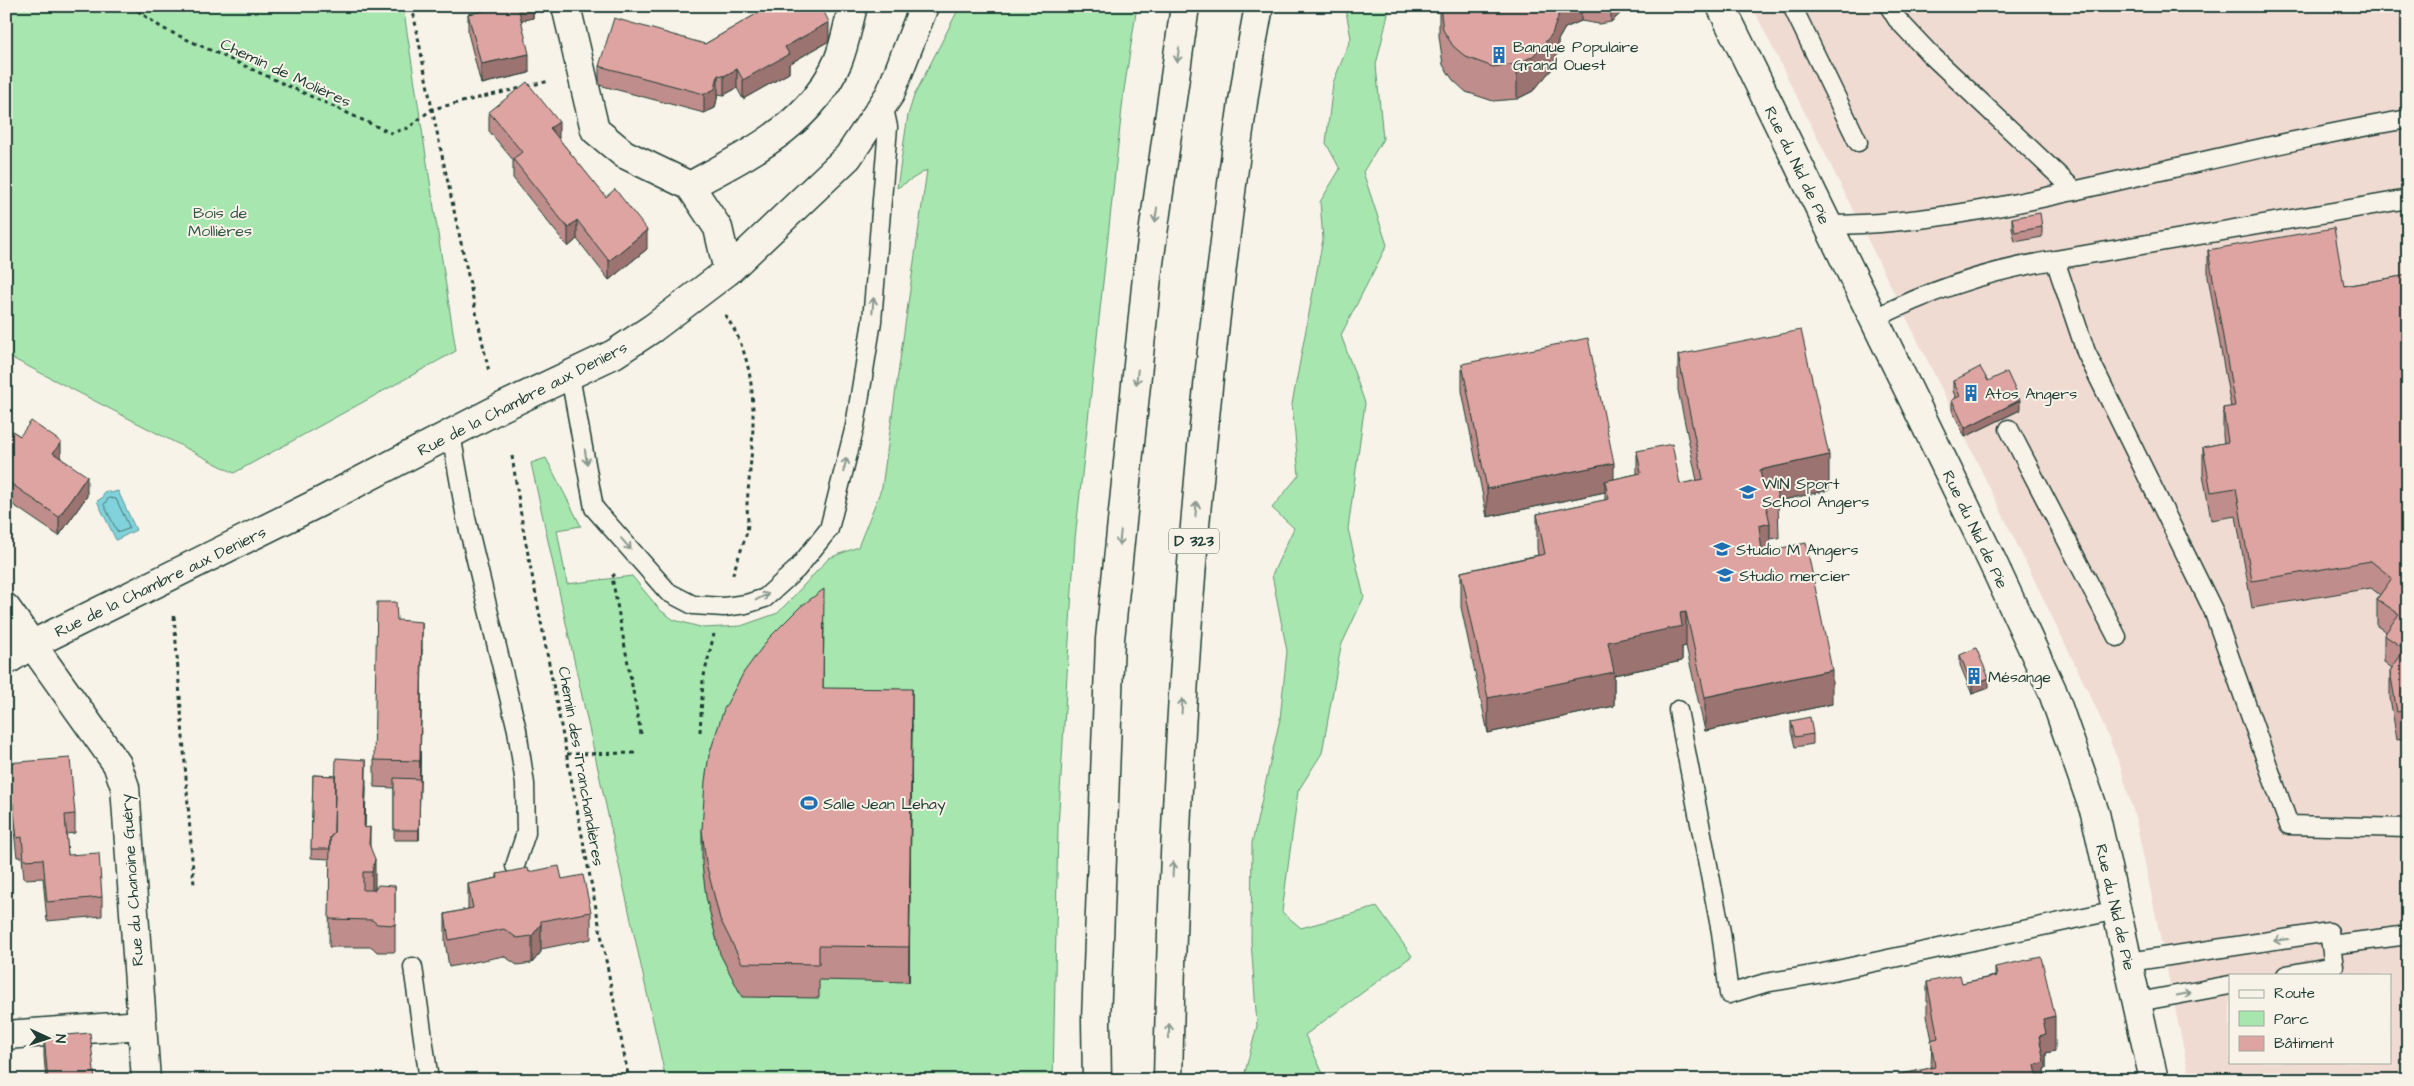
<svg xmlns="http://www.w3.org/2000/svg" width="2414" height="1086" viewBox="0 0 2414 1086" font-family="'Architects Daughter',sans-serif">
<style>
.built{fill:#f0dbd3;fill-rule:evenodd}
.green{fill:#a7e7af;stroke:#639272}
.water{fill:#81d2db;stroke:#5a9698}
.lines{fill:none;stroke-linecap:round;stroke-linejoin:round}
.shore{stroke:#467977;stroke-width:1}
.service-casing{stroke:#1f3d34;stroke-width:21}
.minor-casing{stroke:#1f3d34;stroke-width:31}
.trunk-casing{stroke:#1f3d34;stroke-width:31}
.path{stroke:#1f3d34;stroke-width:3;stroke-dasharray:4 4;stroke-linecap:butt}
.service{stroke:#f7f3e8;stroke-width:18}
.minor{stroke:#f7f3e8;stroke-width:28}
.trunk{stroke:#f7f3e8;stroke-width:28}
.wall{fill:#bf8d8b;stroke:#1f3d34}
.shaded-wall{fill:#9b7371;stroke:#1f3d34}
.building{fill:#dea4a2;stroke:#1f3d34}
.oneway{stroke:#8b988e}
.labels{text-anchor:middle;stroke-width:4;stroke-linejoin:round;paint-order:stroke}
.shield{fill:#f7f3e8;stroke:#60746a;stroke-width:1}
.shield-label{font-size:15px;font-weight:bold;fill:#1f3d34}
.poi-label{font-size:16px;fill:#1f3d34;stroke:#f7f3e8;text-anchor:start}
.street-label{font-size:16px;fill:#1f3d34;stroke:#f7f3e8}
.park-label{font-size:16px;fill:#335646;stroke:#f7f3e8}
</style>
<rect width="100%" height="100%" fill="#f7f3e8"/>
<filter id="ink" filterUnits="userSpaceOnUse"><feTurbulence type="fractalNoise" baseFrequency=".02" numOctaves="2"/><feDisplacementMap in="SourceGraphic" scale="10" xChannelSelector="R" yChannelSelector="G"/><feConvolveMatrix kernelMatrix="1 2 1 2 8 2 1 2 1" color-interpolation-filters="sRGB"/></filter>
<g filter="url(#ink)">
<!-- built -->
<path class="built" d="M1752 6H2408V1080H2190L2136 821 2120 765 2097 710 1952 410ZM2230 975H2390V1062H2230Z"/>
<!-- green -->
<path class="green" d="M6 6H403L456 351 234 473 6 355Z
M960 6H1137L1124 90 1075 539 1058 827 1053 1080H666L531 463 546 458 581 526 557 530 567 584 632 576 660 610 674 620 704 628 741 626 778 613 829 558 858 547 882 487 927 170 897 188 908 115 914 96Z
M1345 6H1390L1376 65 1383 139 1363 172 1387 245 1341 335 1365 403 1348 529 1364 597 1341 646 1322 753 1298 791 1282 912 1301 928 1377 907 1412 956 1305 1035 1326 1080H1243L1257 1026 1251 940 1252 843 1280 719 1287 651 1272 575 1294 528 1272 508 1299 475 1292 404 1323 239 1320 202 1340 169 1326 143 1333 83 1351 38Z"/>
<!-- water -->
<path class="water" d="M107 491 111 493 118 491 136 530 116 540 97 501 102 498 104 492Z"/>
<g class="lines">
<!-- shore -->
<path class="shore" d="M109 498 116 499 129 526 128 529 120 532 117 531 104 505Z"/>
<!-- service casing -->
<g class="service-casing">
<path id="service" d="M1792 6 1858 142
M1889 6 1897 19 1928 52 2075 191
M1827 225C1928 225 2032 201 2130 178 2222 157 2314 135 2408 119
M2055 260 2408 199
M1874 319C1932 289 1991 270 2055 260L2086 352 2213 610 2289 825 2408 828
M570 376 594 508 646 567 668 592 693 605 724 607 746 604 765 598 797 569 829 529 855 426 872 321 888 127 883 104
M2009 429 2117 637
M451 434 466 518 517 730 525 784 526 833 515 866
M1678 710 1721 932 1729 994 1765 983 1823 973 2117 910
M2331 945 2408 935
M2129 962 2329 932 2334 966 2286 975
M413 967 429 1080
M2138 1002 2230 985"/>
</g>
<!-- minor casing -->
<g class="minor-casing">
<path id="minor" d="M566 6 595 130 624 154 690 186 718 228 728 271
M1721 6 1992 561 2052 690 2095 813 2154 1080
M690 186C748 154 810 126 838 61 845 44 848 24 853 6
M6 608 117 764 125 787 146 1080
M6 661 33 644 318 503 502 407 614 354 653 328 728 271 848 157 890 94 924 6
M6 1035 141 1025"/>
</g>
<!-- trunk casing -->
<g class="trunk-casing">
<path id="trunk" d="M1097 1080 1096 1021 1110 639 1147 277 1185 6
M1168 1080C1174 805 1188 531 1223 258 1233 174 1243 90 1259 6"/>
</g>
<!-- path -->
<path class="path" d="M131 6 162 28 391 133 408 128 432 109 521 88
M412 6 432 109 489 372
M527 86 550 81
M725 315C765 371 752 441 747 504 747 513 749 522 747 531 743 547 736 562 732 578
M512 456 523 528 629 1080
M615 574 612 577 641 734
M174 616 194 885
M700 732 703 680 714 634
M567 754 637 753"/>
<!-- service -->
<use href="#service" class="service"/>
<!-- minor -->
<use href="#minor" class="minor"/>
<!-- trunk -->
<use href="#trunk" class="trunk"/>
</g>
<!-- wall -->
<path class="wall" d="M478 6H533V18L521 21 529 73 481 84 468 33V14L479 12Z
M760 6H821L829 41 789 64V73L743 99 737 88 724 95 718 94 715 108 704 113 599 85V66L705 44 760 12Z
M1439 6H1624L1620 14 1611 22 1599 24 1581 21 1565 28 1558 40V52L1552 69 1533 91 1517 99 1493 101 1466 92 1453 80 1443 65 1439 36Z
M489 112 559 139 647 249 609 280 577 239 568 247 513 178V160L489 131Z
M2012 218 2042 227V237L2015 242 2012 228Z
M2208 250 2344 286 2408 275V738L2397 740 2390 698V671L2392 668 2384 662V635L2386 632 2377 626V599L2380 595 2371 588 2252 608 2236 516 2211 520 2203 474V447L2224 443 2223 436V408L2231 407 2208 277Z
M1678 355 1829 490 1778 501 1779 538 1770 539V550L1832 704 1705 731 1686 646 1682 647V661L1614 675V706L1488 733 1461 607V572L1538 555 1537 549V514L1605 500V492L1487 517 1462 391V364L1614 479 1637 474V451L1680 484 1697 481 1678 390Z
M1953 381H1988L2020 410 1965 437 1952 410V400L1956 398 1953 391Z
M6 427 20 436 61 459 87 496 59 536 6 500Z
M397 620 422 649 419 840H394V788L374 787V760Z
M824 624 823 688 912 724 909 982 819 980V998L742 997 720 954 706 897 702 864V830Z
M1960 655 1989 688 1972 694 1960 665Z
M1791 721 1813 734V744L1795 747 1791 731Z
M6 763 75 814V833L66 834 68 855 102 897V916L47 921 43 878 24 879 22 857H17L13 823H6Z
M313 775 335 776 366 787 365 828 370 848 375 887 374 890 395 886V952H377L372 947H329L330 859 311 858Z
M529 872 562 879 591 912V939L541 949V952L532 963 517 965 504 956 449 967 445 941V914L468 909V884L497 878V874Z
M1995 967 2055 1051 2046 1053V1068L2044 1069V1080H1898V1075L1931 1068 1932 1040 1927 1016V982L1962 983 1995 976Z
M44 1037 95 1080H46L44 1056Z"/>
<!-- shaded-wall -->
<path class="shaded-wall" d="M517 6H533V18L517 22Z
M1558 6H1581V21L1565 28 1558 40V52L1552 69 1533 91 1517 99V64Z
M1611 6H1624L1620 14 1611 22Z
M829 22V41L789 64V73L743 99V80L785 47Z
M529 54V73L481 84V64Z
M737 69V88L724 95V76Z
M718 75V94L715 108 704 113V94Z
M559 122V141L550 128Z
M577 220V239L568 247V228Z
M647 230V249L609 280V261Z
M2020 400V410L1965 437V428Z
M61 442V461L53 453Z
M1829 455V490L1760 505V470Z
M1614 463V490L1605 481V492L1487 517V489Z
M87 476V496L59 536V517Z
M1770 523V558L1759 561V526Z
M1686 612V646L1682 647V661L1614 675V706L1488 733V698L1608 642 1680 613Z
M422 622V649L419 840 420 761Z
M1832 670V704L1705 731V697Z
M1989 678V688L1972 694V685Z
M912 689V724L909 982V947Z
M366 760V787L364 855V828Z
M370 827V855L369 844Z
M375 859V887L372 900V872Z
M541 924V952L532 963V936Z
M2055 1016V1051L2046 1053V1068L2044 1069V1080H2035V1065L2039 1036 2043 1019Z"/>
<!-- building -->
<path class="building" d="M483 6H518L529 54 481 64 468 14 484 11Z
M761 6H821L829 22 785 47 789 54 743 80 737 69 724 76 718 75 715 89 704 94 599 66 614 18 705 44 763 10Z
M1440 6H1558V17L1552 34 1533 56 1517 64 1493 67 1466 57 1453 46 1443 30Z
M527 82 559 122 550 128 606 197 615 189 647 230 609 261 577 220 568 228 540 193 513 159 522 152 489 112Z
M2040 213 2042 227 2015 232 2012 218Z
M2334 228 2344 286 2408 275V710L2397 712 2390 671 2405 649 2384 635 2399 614 2377 599 2392 578 2371 561 2252 581 2236 488 2211 492 2203 447 2228 442 2223 408 2235 406 2208 250Z
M1801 330 1829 455 1760 470 1763 485 1774 483 1779 503 1766 505 1770 523 1759 526 1762 552 1806 543 1832 670 1705 697 1686 612 1680 613 1682 626 1608 642 1614 672 1488 698 1461 572 1545 554 1537 514 1609 499 1605 481 1641 473 1637 451 1672 444 1680 484 1703 479 1678 355Z
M1588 338 1614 463 1487 489 1462 364Z
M1980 367 1988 381 2007 372 2020 400 1965 428 1952 400 1960 396 1953 381Z
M31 421 61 442 53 453 87 476 59 517 6 480V427L20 436Z
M824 589 823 688 912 689 909 947 819 946V964L742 963 720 919 706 863 702 830 705 781 709 755 724 709 744 672 769 638 800 607Z
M377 602H396L397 620 422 622 420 761 374 760Z
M1976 648 1989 678 1972 685 1960 655Z
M1810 717 1813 734 1795 737 1791 721Z
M70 758 75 814 65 815 68 855 99 853 102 897 47 902 43 859 24 860 22 837 17 838 13 803 6 804V763Z
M336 758 366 760 364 828 370 827 369 844 375 859 372 872H363V890H375L378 885 395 886V925L377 924 372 920 329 919 330 838 334 832Z
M313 775 335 776 334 832 330 838V849H311Z
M394 778 420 779 419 830H394Z
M559 866 562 879 583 875 591 912 541 921V924L532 936 517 938 504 929 449 940 445 914 473 908 468 884 498 878 497 874 528 868 529 872Z
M2041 957 2055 1016 2043 1019 2046 1034 2039 1036 2044 1062 2035 1065 2038 1080H1899L1898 1075 1935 1067 1931 1040 1938 1038 1927 982 1960 975 1962 983 1997 976 1995 967Z
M90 1033 95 1080H48L44 1037Z"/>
<!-- one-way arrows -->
<defs><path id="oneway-shaft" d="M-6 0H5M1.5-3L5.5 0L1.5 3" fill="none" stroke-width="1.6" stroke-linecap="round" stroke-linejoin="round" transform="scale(1.25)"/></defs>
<g class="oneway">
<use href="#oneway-shaft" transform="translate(1178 55) rotate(98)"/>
<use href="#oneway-shaft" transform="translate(1156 215) rotate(98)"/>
<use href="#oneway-shaft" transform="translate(873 305) rotate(-85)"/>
<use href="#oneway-shaft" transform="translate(1137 377) rotate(96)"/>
<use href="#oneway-shaft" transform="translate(586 457) rotate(81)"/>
<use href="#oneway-shaft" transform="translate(845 465) rotate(-76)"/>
<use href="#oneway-shaft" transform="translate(1196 509) rotate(-85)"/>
<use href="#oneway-shaft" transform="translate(1120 538) rotate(96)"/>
<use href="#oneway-shaft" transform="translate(626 544) rotate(49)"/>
<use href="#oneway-shaft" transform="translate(762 597) rotate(-27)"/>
<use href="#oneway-shaft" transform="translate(1182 706) rotate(-87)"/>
<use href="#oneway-shaft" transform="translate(1173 869) rotate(-87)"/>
<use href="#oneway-shaft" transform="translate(2281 940) rotate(172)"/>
<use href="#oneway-shaft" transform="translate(2184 994) rotate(-11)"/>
<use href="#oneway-shaft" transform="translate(1169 1031) rotate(-89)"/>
</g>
</g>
<!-- icons -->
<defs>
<g id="building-bare" transform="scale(1.35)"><path d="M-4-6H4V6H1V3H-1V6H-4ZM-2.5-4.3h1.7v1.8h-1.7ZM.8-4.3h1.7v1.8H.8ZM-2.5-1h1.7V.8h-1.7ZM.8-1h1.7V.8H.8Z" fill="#1f6fb2" stroke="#f7f3e8" stroke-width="2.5" paint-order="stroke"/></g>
<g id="university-bare" transform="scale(1.35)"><path d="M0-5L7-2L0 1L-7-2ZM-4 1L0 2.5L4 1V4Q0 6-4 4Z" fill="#1f6fb2" stroke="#f7f3e8" stroke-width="2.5" paint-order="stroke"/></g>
<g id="stadium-bare" transform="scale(1.35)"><path d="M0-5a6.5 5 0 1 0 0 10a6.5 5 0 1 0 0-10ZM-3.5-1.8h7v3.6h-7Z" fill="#1f6fb2" stroke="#f7f3e8" stroke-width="2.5" paint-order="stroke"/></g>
</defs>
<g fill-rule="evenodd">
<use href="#building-bare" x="1499" y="55"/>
<use href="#building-bare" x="1971" y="393"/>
<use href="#university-bare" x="1748" y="492"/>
<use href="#university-bare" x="1722" y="549"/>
<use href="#university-bare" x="1725" y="575"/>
<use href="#building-bare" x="1974" y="676"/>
<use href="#stadium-bare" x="809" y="803"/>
</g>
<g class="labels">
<!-- shield labels -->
<rect class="shield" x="1169" y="528.5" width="50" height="25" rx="4"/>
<g class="shield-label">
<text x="1194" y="546">D 323</text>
</g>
<!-- poi labels -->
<g class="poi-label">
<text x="1513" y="52">Banque Populaire<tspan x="1513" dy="18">Grand Ouest</tspan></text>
<text x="1985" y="399">Atos Angers</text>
<text x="1762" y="489">WIN Sport<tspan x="1762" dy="18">School Angers</tspan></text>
<text x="1736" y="555">Studio M Angers</text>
<text x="1739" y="581">Studio mercier</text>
<text x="1988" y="682">Mésange</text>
<text x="823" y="809">Salle Jean Lehay</text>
</g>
<!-- street labels -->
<g class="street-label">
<text transform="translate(286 72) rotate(25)" y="6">Chemin de Molières</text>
<text transform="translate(1798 165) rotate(64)" y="6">Rue du Nid de Pie</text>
<text transform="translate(522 398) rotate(-27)" y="6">Rue de la Chambre aux Deniers</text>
<text transform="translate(1976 529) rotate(64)" y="6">Rue du Nid de Pie</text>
<text transform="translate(160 581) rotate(-26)" y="6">Rue de la Chambre aux Deniers</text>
<text transform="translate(582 766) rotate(80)" y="6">Chemin des Tranchandières</text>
<text transform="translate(131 880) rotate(-94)" y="6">Rue du Chanoine Guéry</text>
<text transform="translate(2116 907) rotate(77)" y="6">Rue du Nid de Pie</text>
</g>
<!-- park labels -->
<g class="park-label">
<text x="220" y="218">Bois de<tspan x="220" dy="18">Mollières</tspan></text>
</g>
</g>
<!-- margin -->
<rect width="2414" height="1086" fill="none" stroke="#f7f3e8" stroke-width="25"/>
<rect x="12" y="12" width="2389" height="1061" fill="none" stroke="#1f3d34" stroke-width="2" filter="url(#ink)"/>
<!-- legend -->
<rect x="2229" y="974" width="162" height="90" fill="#f7f3e8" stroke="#a1aaa0"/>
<rect x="2239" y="990" width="25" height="8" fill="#f7f3e8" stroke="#a1aaa0"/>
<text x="2274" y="998" font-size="15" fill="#1f3d34">Route</text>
<rect x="2239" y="1011" width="25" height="15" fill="#a7e7af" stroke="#a1aaa0"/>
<text x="2274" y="1024" font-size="15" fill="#1f3d34">Parc</text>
<rect x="2239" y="1036" width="25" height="15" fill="#dea4a2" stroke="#a1aaa0"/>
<text x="2274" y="1048" font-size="15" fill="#1f3d34">Bâtiment</text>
<!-- north arrow -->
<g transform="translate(48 1038) rotate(93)" stroke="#f7f3e8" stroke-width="4" paint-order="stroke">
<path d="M0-4L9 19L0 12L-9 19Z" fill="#1f3d34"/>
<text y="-8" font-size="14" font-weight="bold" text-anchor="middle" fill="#1f3d34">N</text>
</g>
</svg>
